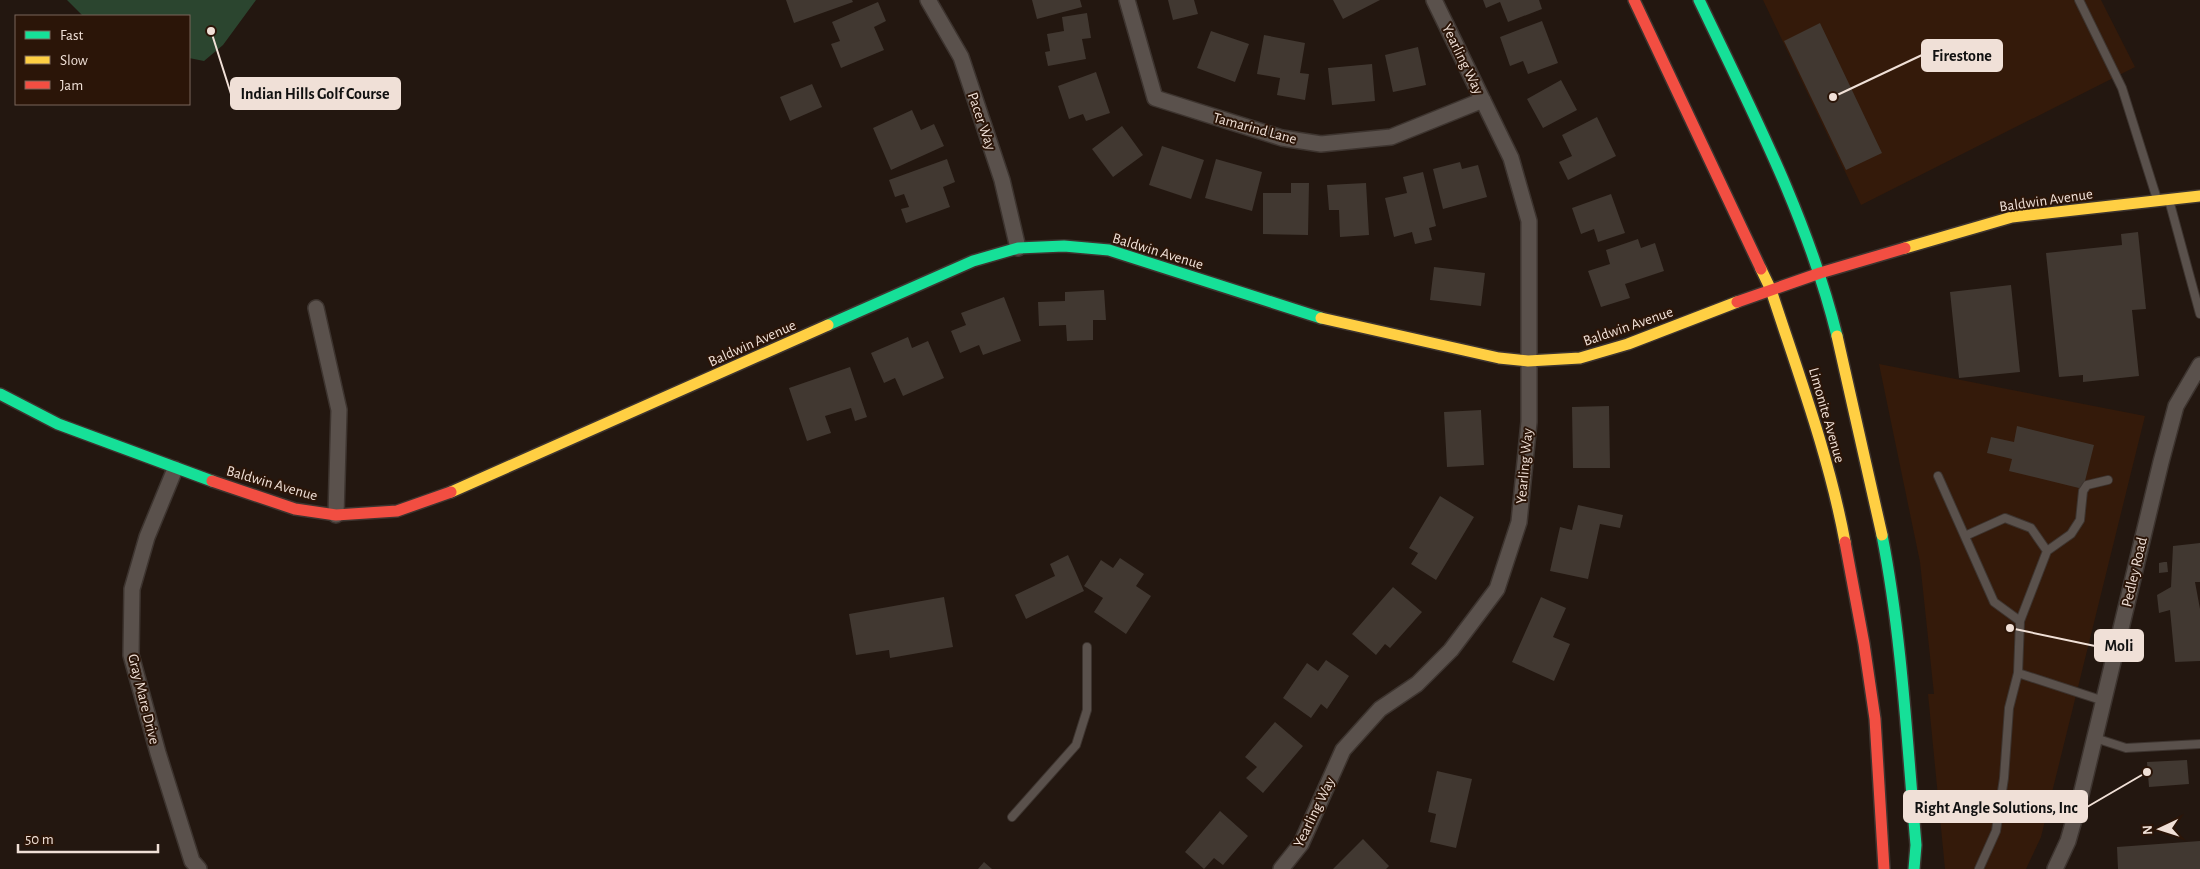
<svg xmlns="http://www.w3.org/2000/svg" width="2200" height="869" viewBox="0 0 2200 869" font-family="'Alegreya Sans',sans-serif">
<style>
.built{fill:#341a0a}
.green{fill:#2b452f}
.building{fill:#413831}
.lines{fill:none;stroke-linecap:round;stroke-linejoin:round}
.lane-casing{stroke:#3d342f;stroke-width:10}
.street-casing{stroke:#3d342f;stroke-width:18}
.fast-casing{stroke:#3d342f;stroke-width:14}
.slow-casing{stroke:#3d342f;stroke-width:14}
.jam-casing{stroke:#3d342f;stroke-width:14}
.lane{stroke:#5a514c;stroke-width:8}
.street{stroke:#5a514c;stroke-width:15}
.fast{stroke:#16e098;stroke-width:11}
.slow{stroke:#ffcf43;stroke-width:11}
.jam{stroke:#f24e42;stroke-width:11}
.labels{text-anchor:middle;stroke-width:4;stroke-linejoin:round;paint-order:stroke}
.street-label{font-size:15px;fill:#f0e0d7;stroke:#2b1508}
.leader{fill:none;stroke:#f0e0d7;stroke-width:2}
.callout-dot{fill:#f0e0d7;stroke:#2b1508;stroke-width:2}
.callout{fill:#f0e0d7;stroke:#f0e0d7;stroke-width:2}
.callout-label{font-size:16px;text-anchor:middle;font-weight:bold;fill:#111}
</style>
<rect width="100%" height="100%" fill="#231710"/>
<!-- built -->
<path class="built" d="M1763 0H2101L2135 67 1861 205Z
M1879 364 2145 416 2041 837 2026 869H1945L1928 694H1934L1920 562Z"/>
<!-- green -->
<path class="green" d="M67 0H256L223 45 204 61 189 58V16H83Z"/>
<!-- building -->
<path class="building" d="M786 0H852L853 2 794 23Z
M1032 0H1080L1082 7 1037 19Z
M1168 0H1194L1198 14 1173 20Z
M1333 0H1380L1343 19Z
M1483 0H1539L1542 9 1508 22 1500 2 1486 8Z
M878 2 886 21 874 27 884 50 841 68 831 44 840 41 832 22Z
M1087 13 1091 38 1082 39 1086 59 1048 66 1045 52 1050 51 1047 34 1064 31 1062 17Z
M1542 21 1558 63 1528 74 1523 61 1510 66 1500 37Z
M1820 23 1882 153 1846 170 1784 41Z
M1211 31 1249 44 1235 82 1197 68Z
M1264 35 1305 43 1300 73 1309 74 1305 100 1277 95 1280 78 1257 74Z
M1418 47 1426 85 1393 92 1385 55Z
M1372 64 1375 101 1332 105 1328 68Z
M1096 72 1110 113 1086 121 1083 114 1069 119 1058 86Z
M1561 80 1577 110 1543 128 1527 99Z
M812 84 822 107 790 121 780 97Z
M912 110 921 130 934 124 944 146 891 170 873 128Z
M1597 117 1616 156 1568 180 1559 162 1572 156 1562 135Z
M1122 126 1143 155 1113 177 1092 149Z
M1162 146 1204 160 1191 199 1149 185Z
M947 159 955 182 943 187 950 207 906 223 901 209 909 207 904 194 895 197 889 180Z
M1216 159 1262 172 1252 211 1205 198Z
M1460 162 1462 169 1478 165 1487 197 1443 209 1433 169Z
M1423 172 1436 226 1429 228 1432 240 1415 244 1412 232 1394 237 1385 198 1407 193 1403 177Z
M1291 183H1309L1308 235 1263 234V193H1291Z
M1366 183 1369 235 1340 237 1339 210H1329L1327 185Z
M1611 194 1625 233 1598 242 1594 229 1581 234 1572 208Z
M2138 232 2146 309 2132 310 2139 376 2083 382V375L2059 377 2046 253 2122 245 2121 234Z
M1638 239 1641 248 1655 243 1664 271 1625 284 1630 298 1601 307 1588 271 1610 264 1606 250Z
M1434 267 1485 273 1481 306 1430 300Z
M2011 285 2020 372 1959 378 1950 292Z
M1104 290 1106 320H1093V340L1067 341 1066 325 1039 326 1038 302 1065 301V292Z
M1004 297 1021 341 983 355 979 345 960 353 951 331 966 325 961 313Z
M908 337 912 348 928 341 944 378 903 396 895 378 884 383 871 353Z
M850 367 867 417 855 421 851 408 825 416 831 433 807 441 789 388Z
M1609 406 1610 468H1573L1572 407Z
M1481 410 1484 465 1447 467 1444 412Z
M2017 426 2094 445 2083 489 2009 471 2012 459 1987 453 1991 437 2014 442Z
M1440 496 1474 517 1436 580 1411 564 1418 553 1409 548Z
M1578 505 1623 515 1620 528 1600 524 1588 579 1550 571 1560 527 1572 530Z
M2200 543V582H2195L2200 609V661L2175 662 2170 610 2159 613 2157 595 2171 587 2173 546Z
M1068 555 1084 591 1026 619 1015 595 1055 576 1050 564Z
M1120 558 1144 574 1136 586 1151 596 1126 634 1094 612 1103 598 1084 586 1101 560 1113 568Z
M2164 562H2167L2168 572 2159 573V563Z
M1393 587 1422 612 1390 648 1385 644 1376 655 1352 634Z
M944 597 953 647 890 658 889 650 856 655 849 614Z
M1541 597 1566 608 1553 637 1570 644 1554 681 1512 662Z
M1326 660 1349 676 1327 709 1321 704 1311 718 1283 698 1307 663 1318 671Z
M1275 722 1303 746 1263 793 1246 778 1257 767 1245 757Z
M2187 760 2189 784 2149 787 2147 762Z
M1437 771 1472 779 1456 848 1430 842 1436 814 1428 812Z
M1220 811 1248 836 1223 865 1214 858 1204 869 1185 852Z
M1363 839 1389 866 1386 869H1333Z
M2200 841V869H2118L2117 847Z
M984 862 992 869H978Z"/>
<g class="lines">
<!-- lane casing -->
<g class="lane-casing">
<path id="lane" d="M2079 0 2122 88 2157 199
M2169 200 2200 314
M1938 476 1994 602 2020 621
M1965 536 2005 518 2031 528 2047 551
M2104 701 2018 673 2020 621 2047 551 2071 534 2080 520 2083 491 2087 485 2108 480
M2095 738 2126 748 2200 744
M1012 817 1076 745 1087 710V647
M1979 869 1996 831 2004 778 2009 708 2018 673"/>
</g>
<!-- street casing -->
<g class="street-casing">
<path id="street" d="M928 0 961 57 1002 180 1018 248
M1127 0 1155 98 1282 138 1321 144 1391 137 1483 100
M316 308 339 410 336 515
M175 469 147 537 132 589 131 655 158 753 192 861 199 869
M1281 869 1301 844 1343 750 1380 709 1417 684 1451 650 1497 589 1519 522 1529 422V221L1511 158 1434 0
M2055 869 2068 841 2080 799 2161 462 2176 406 2200 365"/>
</g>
<!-- fast casing -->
<g class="fast-casing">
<path id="fast" d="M1699 0C1751 109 1808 218 1837 336
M828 325 973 261 1018 248 1064 246 1109 250 1321 318
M0 394 58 424 212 481
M1882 535C1902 637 1907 742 1916 845L1914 869"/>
</g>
<!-- slow casing -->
<g class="slow-casing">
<path id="slow" d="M1905 248 2012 217 2200 196
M1761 269 1771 290C1798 373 1829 456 1845 542
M1321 318 1499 358 1528 361 1580 358 1628 344 1737 302
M1837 336 1882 535
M451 492 828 325"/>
</g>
<!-- jam casing -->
<g class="jam-casing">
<path id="jam" d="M1634 0 1761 269
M1737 302 1820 273 1905 248
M212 481 295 509 336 515 397 511 451 492
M1845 542 1864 644 1875 719 1884 869"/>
</g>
<!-- lane -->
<use href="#lane" class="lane"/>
<!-- street -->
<use href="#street" class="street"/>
<!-- fast -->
<use href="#fast" class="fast"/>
<!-- slow -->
<use href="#slow" class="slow"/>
<!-- jam -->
<use href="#jam" class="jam"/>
</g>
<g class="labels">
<!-- street labels -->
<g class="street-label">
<text transform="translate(1463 59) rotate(64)" y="5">Yearling Way</text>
<text transform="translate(982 121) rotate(71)" y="5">Pacer Way</text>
<text transform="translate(1255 128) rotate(15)" y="5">Tamarind Lane</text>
<text transform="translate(2046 200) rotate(-8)" y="5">Baldwin Avenue</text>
<text transform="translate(1158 251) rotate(17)" y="5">Baldwin Avenue</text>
<text transform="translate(1628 326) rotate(-19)" y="5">Baldwin Avenue</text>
<text transform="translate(752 343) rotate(-24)" y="5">Baldwin Avenue</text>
<text transform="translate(1827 415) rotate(74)" y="5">Limonite Avenue</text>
<text transform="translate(1524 466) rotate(-85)" y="5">Yearling Way</text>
<text transform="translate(272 483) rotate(16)" y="5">Baldwin Avenue</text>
<text transform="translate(2134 572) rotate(-77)" y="5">Pedley Road</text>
<text transform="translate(144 699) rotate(76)" y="5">Gray Mare Drive</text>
<text transform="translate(1314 812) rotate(-64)" y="5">Yearling Way</text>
</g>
</g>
<!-- callouts -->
<path class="leader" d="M1833 97L1922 55M211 31L231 94M2010 628L2095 646M2147 772L2087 807"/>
<g class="callout-dot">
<circle cx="1833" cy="97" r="5"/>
<circle cx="211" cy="31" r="5"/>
<circle cx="2010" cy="628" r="5"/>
<circle cx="2147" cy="772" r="5"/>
</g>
<g class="callout">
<rect x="1922" y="40" width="80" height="31" rx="5"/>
<rect x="231" y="78" width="169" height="31" rx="5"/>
<rect x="2095" y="630" width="48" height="31" rx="5"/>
<rect x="1904" y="791" width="183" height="31" rx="5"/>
</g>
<g class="callout-label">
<text x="1962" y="61">Firestone</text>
<text x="315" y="99">Indian Hills Golf Course</text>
<text x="2119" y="651">Moli</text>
<text x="1996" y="813">Right Angle Solutions, Inc</text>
</g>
<!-- legend -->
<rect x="15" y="15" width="175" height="90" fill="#2b1508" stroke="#7a665b"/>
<rect x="25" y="31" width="25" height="8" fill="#16e098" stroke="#7a665b"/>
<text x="60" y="40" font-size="15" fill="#f0e0d7">Fast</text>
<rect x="25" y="56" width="25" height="8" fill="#ffcf43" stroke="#7a665b"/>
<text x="60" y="65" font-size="15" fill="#f0e0d7">Slow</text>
<rect x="25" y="81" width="25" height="8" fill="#f24e42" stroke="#7a665b"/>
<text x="60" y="90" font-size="15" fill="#f0e0d7">Jam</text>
<!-- north arrow -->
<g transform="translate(2160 829) rotate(266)" stroke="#2b1508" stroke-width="4" paint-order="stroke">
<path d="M0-4L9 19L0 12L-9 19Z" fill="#f0e0d7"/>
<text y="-8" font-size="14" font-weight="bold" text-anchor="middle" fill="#f0e0d7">N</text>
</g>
<!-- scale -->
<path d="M18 844v8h140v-8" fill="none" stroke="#f0e0d7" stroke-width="2.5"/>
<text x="25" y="844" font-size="15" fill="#f0e0d7" stroke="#2b1508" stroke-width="4" paint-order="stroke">50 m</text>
</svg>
